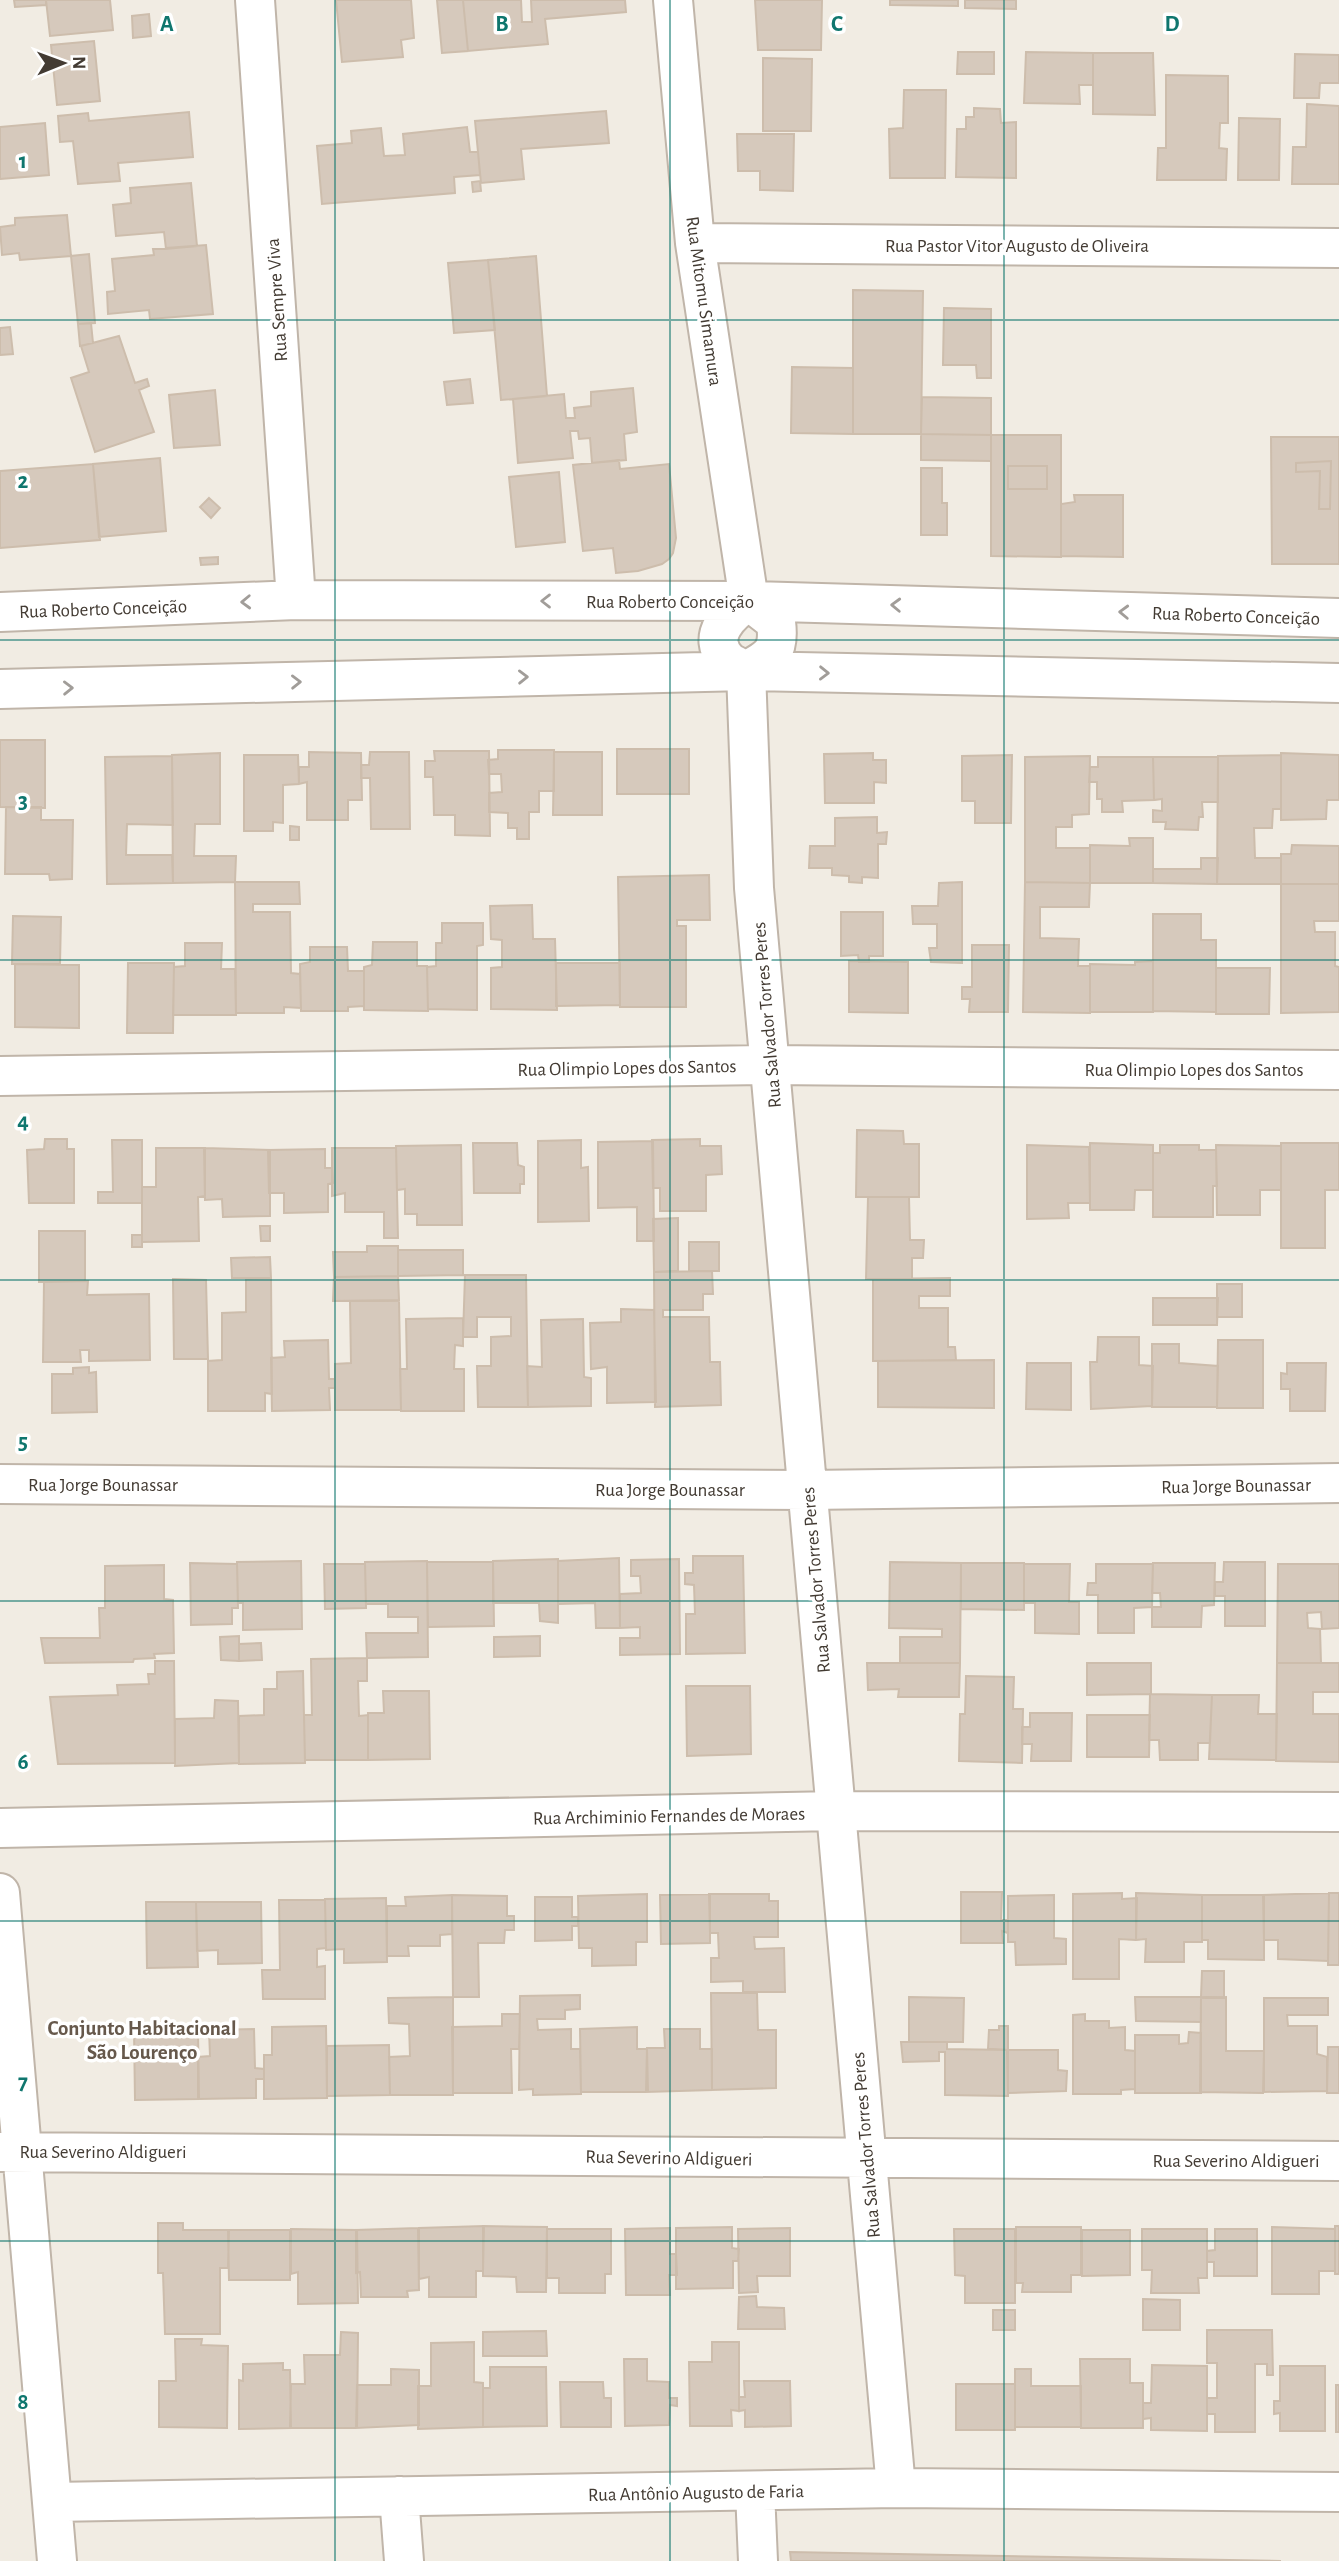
<svg xmlns="http://www.w3.org/2000/svg" width="1339" height="2561" viewBox="0 0 1339 2561" font-family="'Alegreya Sans',sans-serif">
<style>
.building{fill:#d6c9bc;stroke:#cdbdac;stroke-width:2}
.lines{fill:none;stroke-linecap:round;stroke-linejoin:round}
.minor-casing{stroke:#c0b5a9;stroke-width:42}
.minor{stroke:#fff;stroke-width:38}
.oneway{stroke:#a19d99}
.grid{fill:none;stroke:#0f766e;stroke-width:2;stroke-opacity:0.55}
.labels{text-anchor:middle;stroke-width:7;stroke-linejoin:round;paint-order:stroke}
.street-label{font-size:19px;fill:#433b33;stroke:#fff}
.neighbourhood-label{font-size:21px;font-weight:bold;fill:#66584b;stroke:#fff}
.grid-label{font-size:23px;text-anchor:middle;font-weight:bold;fill:#0f766e;stroke:#fff;stroke-width:7;stroke-linejoin:round;paint-order:stroke}
</style>
<rect width="100%" height="100%" fill="#f1ece3"/>
<!-- building -->
<path class="building" d="M14 0H46V5L15 7Z
M46 0H110L113 30 50 36Z
M336 0H411L414 38 401 40 403 57 342 62Z
M437 0H463L468 51 442 53Z
M463 0H521L522 22H532L531 0H625L626 12 545 19 548 44 468 51Z
M755 0H822L821 50H758Z
M890 0H958V6L890 5Z
M965 0H1016V9L965 8Z
M149 14 151 36 133 38 132 16Z
M94 41 100 101 57 105 51 45Z
M958 52H994V74H957Z
M1026 52 1093 53V85H1079L1080 104 1024 103Z
M1093 53H1153L1155 115 1093 114Z
M1295 54 1339 55V83H1320L1319 98H1294Z
M763 58 812 59 811 131H763Z
M1166 75 1228 76V123H1220L1219 148 1227 149 1226 180H1157L1158 148H1166Z
M904 90H946L945 178H890L889 129 903 128Z
M1307 104 1339 106V184H1292L1293 147H1306Z
M974 108 1000 109 1001 123 1016 122V178L956 177 957 129H966V117H974Z
M606 111 609 143 521 149 524 179 481 183 475 121Z
M189 112 193 157 118 163 120 181 78 184 73 141 60 142 58 116 88 113 89 121Z
M1239 118 1280 119 1279 180H1238Z
M45 123 49 175 0 179V127Z
M467 127 470 152H478L480 175 454 177 455 193 322 204 317 146 352 143 351 131 381 128 384 156 405 155 403 134Z
M737 134H794L793 191 760 190V171H738Z
M480 181 481 191 473 192 472 182Z
M191 183 197 246 166 249 164 232 116 236 113 205 131 203 130 188Z
M67 215 71 256 20 260 19 253 2 255 0 227 15 225V218Z
M206 245 213 314 150 319 149 310 108 314 107 292 115 291 112 259 154 255 153 249Z
M89 254 95 323 78 324 71 256Z
M536 256 547 396 501 400 488 260Z
M488 260 495 330 454 333 448 263Z
M853 290 923 291 921 434H853Z
M944 308 991 309V378H977L976 365H943Z
M91 323 93 343 80 346 78 324Z
M10 327 13 354 0 355V328Z
M119 336 135 383 147 379 149 386 139 390 154 432 95 452 71 378 89 372 81 346Z
M792 367 853 368V434L791 433Z
M470 379 473 403 447 405 444 382Z
M633 388 637 432 624 434 626 460 592 463 590 438 579 439 578 431H570L573 458 518 463 513 399 564 394 566 418H575L574 408 591 406V392Z
M215 390 220 445 174 448 169 395Z
M922 397 991 398V435L921 434Z
M921 434 991 435V461L921 460Z
M991 435H1061V557L991 556Z
M1271 437H1339V564H1272Z
M160 458 166 531 99 537 93 464Z
M619 460 620 469 669 464 676 538 673 553 669 559 662 564 638 571 616 573 613 548 583 551 573 465Z
M1331 461 1330 509H1319L1320 471 1296 472V463Z
M93 464 100 540 0 548V471Z
M1008 466H1047V489H1008Z
M921 468H942V503H947V535H921Z
M559 472 565 542 516 547 509 477Z
M1074 495H1123V557L1061 556V504L1075 502Z
M209 498 220 508 211 518 200 507Z
M218 557V564L201 565 200 558Z
M0 740H45V808L0 807Z
M617 749H689V794H617Z
M498 750H554V791H539V812H529V839H517V828H508V813L489 812V793L502 792 501 774H489L488 760 498 759Z
M434 751H489L490 836 455 835V815H434L433 777H425V761H435Z
M309 752 361 753 362 800H348V820H307V782L299 784V767H309Z
M370 752H409L410 829H371L370 778H361V765H369Z
M554 752H602V815H553Z
M220 753V824H195L194 856H236L235 882 173 883 172 755Z
M873 753V760H886V783L874 782V803H825L824 754Z
M1281 753 1339 755V800H1327L1326 819 1281 820Z
M244 755H298L299 784 283 785V823L273 822V831H244Z
M1012 755 1011 823H975V801H962V756Z
M1281 755V809H1273L1272 828H1254L1255 858H1281V884H1217L1218 756Z
M172 756 173 825 127 824 126 855H172L173 883 107 884 105 757Z
M1090 756 1089 814 1072 815V827H1056V848H1090V883L1025 882V757Z
M1098 757H1153L1154 800 1122 801 1123 812H1102V799H1097V782H1089L1090 767H1098Z
M1153 757H1218V802H1202L1203 817H1199L1198 830 1165 829 1166 822H1153V810L1162 811V799L1154 800Z
M6 807H41V820H73L72 879 50 880 49 874H5Z
M877 817V833L887 832 886 844H878V878L862 877V883L849 882V876L832 875V868H809L810 846H835V818Z
M290 826 299 827V840H290Z
M1129 838H1153V883H1090V845L1130 846Z
M1292 845 1339 846V884H1281V854H1291Z
M1201 858H1218L1217 884 1153 883V869H1201Z
M709 875 710 920H677V926H686V1007H620L618 877Z
M235 882H299L300 904H253V912H290L291 973 300 974 301 1008 284 1007V1013H236Z
M962 882V963L931 962 929 948H937V924H913L912 906H938L939 883Z
M1025 882 1090 883 1089 907H1040V938L1079 939 1078 966H1090V1013L1023 1012Z
M1281 884H1339V921H1314L1315 932H1335V966L1339 967V1012L1281 1013Z
M532 905 533 939H555L557 1010 491 1009V968L502 967V940L491 939 490 906Z
M841 912H883V956H869V962H859L858 955 841 956Z
M1153 914H1201V940H1216V1012L1153 1011Z
M13 916 61 917 60 964H12Z
M442 923H483V945L477 946V1010L428 1009 427 967 436 966V943H442Z
M373 942H417V966H427L428 1011 364 1010V967L372 965Z
M185 943H222L221 969H235L236 1015H173L174 967 185 966Z
M972 945H1009L1008 1012H969L970 999H962V987H972Z
M310 947H347L348 971H364V1006L348 1007V1011H301L300 964 310 962Z
M849 961 908 962V1013L849 1012Z
M1153 961V1012H1090V964L1135 965V962Z
M128 963H174L173 1033H127Z
M556 963H620V1005L556 1006Z
M15 964 79 965V1028L15 1027Z
M1216 968H1270L1269 1014H1216Z
M857 1130 903 1131 904 1144H919V1197H856Z
M45 1139H67V1149H74V1203H29L27 1150 44 1149Z
M700 1139V1146H721L722 1174 706 1175V1211H660V1188H653L652 1140Z
M112 1140H142V1203H98V1192H113Z
M581 1140V1168L588 1167 589 1221 538 1222V1141Z
M653 1141 654 1241H637V1207L598 1208V1142Z
M473 1143H517L518 1165 524 1167V1184H520V1193H474Z
M1090 1143 1153 1145V1190H1135L1134 1210H1090Z
M1281 1143H1339V1190H1325V1248H1281Z
M461 1145 462 1225H417V1214H405V1189L397 1190 396 1146Z
M1027 1145 1089 1147 1090 1203H1068L1069 1218 1027 1219Z
M1160 1145H1199V1150H1216L1217 1186H1213V1217H1153V1153H1160Z
M1216 1145 1281 1146V1190H1260V1215H1217Z
M156 1148H205V1196L198 1197 199 1241 142 1242V1187H156Z
M204 1148 270 1150V1216L223 1217 222 1199 205 1200Z
M332 1148H396L398 1238H384V1212H345V1193L332 1196Z
M325 1149V1168H332L333 1183 328 1184V1212L284 1213V1193H269L268 1150Z
M868 1197H909L910 1240H924L923 1258H912V1279H866Z
M678 1218V1271L654 1272 653 1219Z
M260 1226H270V1241H261Z
M39 1231H85V1281L39 1282Z
M132 1235H142V1247H132Z
M689 1242H719V1271H689Z
M367 1246H398V1276L334 1277 333 1252H367Z
M398 1250H463V1275L398 1276Z
M270 1257 271 1278H232L231 1258Z
M712 1271 713 1294H703V1310H663V1317H709L710 1362H720L721 1405 655 1407 654 1272Z
M465 1275H526L528 1407H478L477 1366H491V1337L511 1336V1317H477V1337H463Z
M398 1276 399 1300 333 1301 334 1277Z
M271 1278 272 1394 265 1393V1411H208V1361L222 1360V1313L246 1312V1279Z
M950 1278V1296H919V1308H948V1347H955L956 1360 873 1361V1279Z
M173 1279 206 1280 208 1359H174Z
M88 1281 87 1295 149 1294 150 1360 89 1361V1350H80L81 1362H43L44 1282Z
M1217 1284H1242V1317H1217Z
M1153 1298H1218L1217 1325H1153Z
M350 1301H399L401 1410H335V1364L351 1363Z
M621 1309 654 1310 656 1402 607 1403V1367L591 1369 590 1323 621 1322Z
M463 1318V1346L455 1345 454 1369H464V1411H401L400 1369H407L406 1319Z
M583 1319 584 1377 591 1378V1406L528 1407 527 1366 542 1367 541 1320Z
M1098 1337H1139V1365L1153 1366 1152 1406 1091 1409 1090 1362H1097Z
M328 1340 329 1379H335V1388H329L330 1410 272 1411 271 1358 285 1357 284 1341Z
M1218 1340H1263V1408H1217Z
M1152 1344H1179V1363L1218 1366 1217 1407H1152Z
M994 1360V1408L878 1407V1361Z
M1027 1363H1071V1410L1026 1409Z
M1287 1363H1326L1325 1411H1290V1389H1281V1373L1287 1374Z
M89 1367V1373L96 1372 97 1412 52 1413V1374H73V1368Z
M693 1556H743L745 1653 686 1654V1614H695L694 1585 685 1584V1573H693Z
M619 1558 620 1628H596L595 1603 558 1604V1561Z
M558 1559V1623L540 1621 539 1603H493V1561Z
M679 1559 680 1654 620 1655V1638H640V1627L620 1628V1594L641 1593 640 1576H631V1560Z
M301 1561 302 1629 243 1630V1603H238L237 1562Z
M427 1561 428 1657 367 1658 366 1633H418V1617H388V1604H366L365 1562Z
M427 1562H493L494 1626 428 1627Z
M890 1562 961 1563 960 1663H900V1637H942V1629L889 1628Z
M1224 1562H1265V1626H1225V1596H1215V1582H1223Z
M190 1563 237 1564 238 1608H232V1624L191 1625Z
M961 1563H1024V1610L961 1609Z
M1153 1563H1215L1214 1605 1202 1606 1201 1627H1152V1607H1161L1160 1593H1152Z
M324 1564H365L366 1608 325 1609Z
M1024 1564H1070L1069 1602H1079V1634L1035 1633V1603H1024Z
M1096 1564H1153L1152 1607 1134 1608V1633H1098V1595H1087L1088 1583H1096Z
M1278 1564H1339V1628L1322 1629 1321 1612 1307 1613 1308 1628 1320 1629 1321 1663H1277Z
M164 1565V1599L173 1600 174 1653 154 1654 155 1658 134 1659 133 1662 45 1663 41 1638H100L99 1608H105V1566Z
M239 1636V1661L221 1660 220 1637Z
M540 1636V1656L494 1657V1637Z
M261 1643 262 1660 239 1661V1644Z
M367 1658V1681H358L359 1716 368 1715V1760H305L304 1715H312L311 1659Z
M155 1661H174L175 1763 58 1764 50 1697 118 1695 117 1685 149 1684 148 1674H155Z
M867 1663H960L959 1697H898L899 1689 868 1690Z
M1087 1663H1151V1694L1087 1695Z
M1277 1663H1339V1692H1313V1714H1339V1762L1276 1761Z
M303 1671 305 1763 239 1764V1716L264 1715V1689H277V1672Z
M966 1676 1014 1677 1013 1709H1023L1022 1763 959 1761 960 1714H965Z
M686 1686H750L751 1754 687 1756Z
M383 1691H429L430 1759 368 1760V1713H384Z
M1150 1694 1212 1695 1210 1743H1198V1760H1160L1159 1740H1149Z
M1212 1695H1259L1258 1714H1277L1276 1760 1209 1759Z
M215 1700 238 1701 239 1763 175 1766V1719L214 1718Z
M1030 1713H1072L1071 1761H1031L1032 1744H1022V1727H1030Z
M1087 1715H1150L1149 1757H1087Z
M961 1892H1002L1001 1920 1008 1919V1933L1002 1931 1003 1943H961Z
M1122 1893V1899L1137 1898 1136 1940 1119 1939V1979H1073V1894Z
M1136 1893 1202 1895V1942H1184V1962H1145L1146 1939 1136 1940Z
M1329 1893H1339V1965H1328Z
M1329 1893 1328 1961 1278 1959V1940H1264L1263 1895Z
M647 1894V1942H636V1965L592 1966V1948H579L578 1896Z
M709 1894H769V1901H778V1937H754L755 1949 784 1948 785 1992H743V1981L711 1982V1958H719L718 1933H710Z
M710 1894V1943L661 1944 660 1895Z
M452 1895 507 1896V1916H514V1930H505L504 1943H478L479 1997H453Z
M452 1895V1934L440 1935V1946H408L409 1956H387V1906H406L405 1897Z
M1054 1895V1938L1066 1939V1964L1016 1965 1015 1942H1008V1896Z
M1202 1895H1264V1960L1208 1959V1940H1202Z
M535 1897H572V1917H578V1926H572V1940L535 1941Z
M386 1898 387 1962 344 1963V1949L326 1950 325 1899Z
M279 1900H325L326 1948 317 1949V1967L325 1966V1999H263L262 1970H280Z
M146 1902H196L198 1967 147 1968Z
M196 1902H261L262 1963 218 1964V1950L197 1951Z
M1202 1971H1224V1998L1201 1997Z
M711 1993H757L758 2030H776V2088L712 2090Z
M580 1995V2009L565 2010V2019H537L538 2030 571 2029V2049H580L581 2094 533 2095V2089L519 2090 520 1996Z
M453 1997V2095H390L389 2057 410 2056 409 2024 389 2023 388 1998Z
M909 1997 964 1998 963 2042H909Z
M1135 1997H1201V2022L1136 2021Z
M1226 1997V2051H1264L1263 2093 1200 2092 1201 1998Z
M1264 1998H1328V2015H1287L1288 2026H1317V2054L1327 2057V2091L1264 2092Z
M502 2014H520L519 2049H511L512 2093H453L452 2027 502 2026Z
M1085 2014V2021H1109V2028L1125 2027V2050L1135 2051V2089L1121 2090V2094H1073V2015Z
M326 2026 327 2098 264 2099V2055H272V2027Z
M999 2026H1008V2050L988 2049 989 2030H999Z
M637 2027V2049H647L648 2092H581L580 2029Z
M134 2029H198L199 2099 135 2100Z
M254 2029 255 2068 264 2069V2079H256V2098L198 2099V2057L210 2056 209 2030Z
M664 2029H700V2049H712V2090L646 2092 647 2048H665Z
M1189 2032 1201 2033V2093H1135V2035H1179V2044L1188 2043Z
M901 2042H947V2049L1008 2050V2096L945 2095V2052H939V2061L903 2062Z
M389 2045 390 2095 327 2096V2046Z
M1328 2047H1339V2093H1327Z
M1007 2050H1058V2070L1067 2071 1066 2091 1008 2093Z
M158 2223H183V2230H229L228 2268H220V2334H165L163 2273H158Z
M483 2226 547 2227 546 2292H517L516 2277 483 2276Z
M484 2226 483 2271H476V2297H429V2277L419 2279V2228Z
M1335 2226H1339V2274H1335Z
M732 2227V2248L739 2249 738 2261H733V2288L676 2289V2228Z
M1016 2227H1081V2275H1071V2292H1022L1023 2283H1016Z
M1272 2227 1335 2229V2271H1319V2294H1272Z
M418 2228 419 2290 407 2291 408 2297H361L360 2272 356 2273V2230Z
M670 2228V2254H676L677 2275H669L670 2295H626L625 2229Z
M790 2228V2276H757L758 2292 739 2293 738 2229Z
M291 2229 357 2230 358 2303 298 2304V2272L291 2274Z
M547 2229H611V2274H605V2293H559V2278H547Z
M954 2229H1015V2303H965V2276L955 2275Z
M1142 2229H1207V2278H1198L1199 2293H1151L1152 2270H1142Z
M1215 2229H1257V2276H1214V2262H1207V2251L1215 2250Z
M228 2230H290V2280H229Z
M1082 2230H1130V2275L1082 2276Z
M756 2296 757 2307 784 2308 785 2329H738L739 2297Z
M1143 2299 1180 2300V2330H1143Z
M993 2310H1015V2330H993Z
M1207 2330H1272L1273 2375H1267V2364H1255V2432H1215V2414H1207V2398H1217V2363H1207Z
M546 2331 547 2356H483V2332Z
M341 2332 358 2333 357 2428H290L291 2384H305L304 2355H340Z
M175 2339H202L201 2345 228 2346 227 2428 159 2427V2381H176Z
M474 2342V2382L483 2383V2427L418 2429V2386H431V2343Z
M712 2342H739V2411L731 2410 732 2426H690L689 2362H712Z
M624 2359H647V2381L669 2382V2398H677V2406L670 2405 669 2425 625 2426Z
M1080 2359H1130V2383H1143V2428H1081Z
M283 2363V2370H290L291 2428 239 2429V2380L243 2381V2364Z
M1152 2365 1207 2366V2431L1151 2430V2418L1143 2419V2403H1151Z
M1280 2366H1325V2431H1280V2413L1274 2414V2401H1280Z
M490 2367H546L547 2426 483 2427V2388H490Z
M391 2369 419 2370V2425L356 2428 357 2385H391Z
M1015 2369H1031V2386H1081V2427H1015Z
M744 2381H790L791 2426 745 2427V2410L739 2411V2397H745Z
M560 2382H603L604 2398H611V2427H561Z
M956 2384H1015V2430H956Z
M1336 2385H1339V2432H1336Z
M790 2552 1281 2561H791Z"/>
<g class="lines">
<!-- minor casing -->
<g class="minor-casing">
<path id="minor" d="M255 0 296 600
M673 0 695 243 749 601 776 622C780 653 771 657 746 671
M695 243 1339 248
M0 612 296 600 749 601 1339 618
M746 671 754 888 896 2488
M746 671C741 668 731 664 727 660 705 636 730 613 749 601
M0 689 746 671 1339 683
M0 1076 770 1065 1339 1070
M0 1484 808 1490 1339 1483
M0 1828 836 1811 1339 1812
M0 1893 57 2561
M0 2152 1339 2161
M755 2491 758 2561
M399 2496 404 2561
M52 2502 896 2488 1339 2492"/>
</g>
<!-- minor -->
<use href="#minor" class="minor"/>
</g>
<!-- one-way arrows -->
<defs><path id="oneway-chevron" d="M-2-3.5L2.5 0L-2 3.5" fill="none" stroke-width="1.6" stroke-linecap="round" stroke-linejoin="round" transform="scale(1.75)"/></defs>
<g class="oneway">
<use href="#oneway-chevron" transform="translate(546 601) rotate(-180)"/>
<use href="#oneway-chevron" transform="translate(246 602) rotate(178)"/>
<use href="#oneway-chevron" transform="translate(896 605) rotate(-178)"/>
<use href="#oneway-chevron" transform="translate(1124 612) rotate(-178)"/>
<use href="#oneway-chevron" transform="translate(824 673) rotate(1)"/>
<use href="#oneway-chevron" transform="translate(523 677) rotate(-1)"/>
<use href="#oneway-chevron" transform="translate(296 682) rotate(-1)"/>
<use href="#oneway-chevron" transform="translate(68 688) rotate(-1)"/>
</g>
<!-- grid -->
<path class="grid" d="M335 0V2561M670 0V2561M1004 0V2561M0 320H1339M0 640H1339M0 960H1339M0 1280H1339M0 1601H1339M0 1921H1339M0 2241H1339"/>
<g class="labels">
<!-- street labels -->
<g class="street-label">
<text x="1017" y="252">Rua Pastor Vitor Augusto de Oliveira</text>
<text transform="translate(276 300) rotate(-94)" y="7">Rua Sempre Viva</text>
<text transform="translate(705 301) rotate(82)" y="7">Rua Mitomu Simamura</text>
<text x="670" y="608">Rua Roberto Conceição</text>
<text transform="translate(103 608) rotate(-2)" y="7">Rua Roberto Conceição</text>
<text transform="translate(1236 615) rotate(2)" y="7">Rua Roberto Conceição</text>
<text transform="translate(766 1015) rotate(-95)" y="7">Rua Salvador Torres Peres</text>
<text transform="translate(627 1067) rotate(-1)" y="7">Rua Olimpio Lopes dos Santos</text>
<text x="1194" y="1076">Rua Olimpio Lopes dos Santos</text>
<text x="103" y="1491">Rua Jorge Bounassar</text>
<text transform="translate(1236 1485) rotate(-1)" y="7">Rua Jorge Bounassar</text>
<text x="670" y="1496">Rua Jorge Bounassar</text>
<text transform="translate(815 1580) rotate(-95)" y="7">Rua Salvador Torres Peres</text>
<text transform="translate(669 1815) rotate(-1)" y="7">Rua Archiminio Fernandes de Moraes</text>
<text transform="translate(865 2145) rotate(-95)" y="7">Rua Salvador Torres Peres</text>
<text x="103" y="2158">Rua Severino Aldigueri</text>
<text transform="translate(669 2157) rotate(1)" y="7">Rua Severino Aldigueri</text>
<text x="1236" y="2167">Rua Severino Aldigueri</text>
<text transform="translate(696 2492) rotate(-1)" y="7">Rua Antônio Augusto de Faria</text>
</g>
<!-- neighbourhood labels -->
<g class="neighbourhood-label">
<text x="142" y="2035">Conjunto Habitacional<tspan x="142" dy="24">São Lourenço</tspan></text>
</g>
</g>
<g class="grid-label">
<text x="167" y="31">A</text>
<text x="502" y="31">B</text>
<text x="837" y="31">C</text>
<text x="1172" y="31">D</text>
<text x="23" y="168">1</text>
<text x="23" y="488">2</text>
<text x="23" y="808">3</text>
<text x="23" y="1128">4</text>
<text x="23" y="1449">5</text>
<text x="23" y="1769">6</text>
<text x="23" y="2089">7</text>
<text x="23" y="2409">8</text>
</g>
<!-- north arrow -->
<g transform="translate(63 63) rotate(89)" stroke="#ffffff" stroke-width="5" paint-order="stroke">
<path d="M0-5L12 26L0 18L-12 26Z" fill="#433b33"/>
<text y="-10" font-size="19" font-weight="bold" text-anchor="middle" fill="#433b33">N</text>
</g>
</svg>
